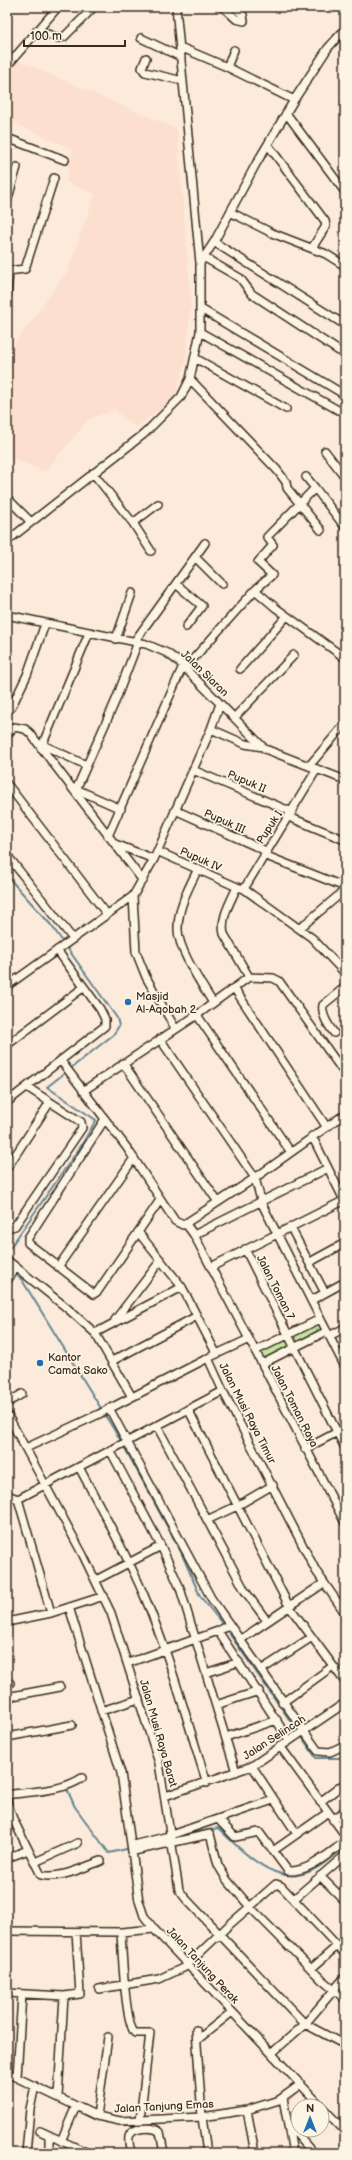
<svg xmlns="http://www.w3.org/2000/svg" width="352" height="2160" viewBox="0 0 352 2160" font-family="'Balsamiq Sans',sans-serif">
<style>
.built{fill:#fcdfcf}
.green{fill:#c0e6a1;stroke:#7e8860}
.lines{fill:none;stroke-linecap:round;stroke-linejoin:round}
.stream{stroke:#648792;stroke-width:2}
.minor-casing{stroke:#3b2a1e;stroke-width:10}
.minor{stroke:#fcf5e5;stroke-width:7}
.poi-dot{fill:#1f6fb2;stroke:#fcf5e5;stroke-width:1.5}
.labels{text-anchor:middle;stroke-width:3.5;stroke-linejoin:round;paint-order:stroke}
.street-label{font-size:11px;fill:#3b2a1e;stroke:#fcf5e5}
.poi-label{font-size:11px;fill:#3b2a1e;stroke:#fcf5e5;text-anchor:start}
</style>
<rect width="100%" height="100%" fill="#fcebdb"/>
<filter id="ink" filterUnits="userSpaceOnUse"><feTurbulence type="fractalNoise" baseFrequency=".025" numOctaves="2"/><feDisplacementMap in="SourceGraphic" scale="8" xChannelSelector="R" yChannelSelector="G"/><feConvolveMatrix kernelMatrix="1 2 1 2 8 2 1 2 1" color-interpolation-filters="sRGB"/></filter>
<g filter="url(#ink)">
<!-- built -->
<path class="built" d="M10 57 177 129 191 301 186 362 174 397 136 428 115 410 89 419 45 472 9 457 7 459V354L68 270 95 194 66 182 72 149 7 120V64Z"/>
<!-- green -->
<path class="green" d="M317 1321 321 1329 262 1360 257 1351Z"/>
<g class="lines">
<!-- stream -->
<path class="stream" d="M7 876 51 925 117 1018 119 1026 113 1035 47 1087 96 1120 81 1146 7 1252
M14 1273 22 1280 121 1441 181 1552 200 1596 224 1626
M226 1629 298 1732
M301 1736 316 1758H345
M66 1787 75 1807 109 1853 131 1848
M172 1838 218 1828C237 1846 268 1880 298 1875 315 1873 332 1857 345 1846"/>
<!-- minor casing -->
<g class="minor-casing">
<path id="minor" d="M223 7 236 19 244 21 243 15 234 7
M37 30 58 38 64 37 91 10
M141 38 181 57
M180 47 227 67 294 100
M146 58 142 68 145 72 183 81
M7 66 58 7
M227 67 234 50
M286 113 345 192
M7 138 65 160
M268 145 325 221 326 226 312 248
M7 202 17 167
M230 212 272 233 326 254 345 266
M214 242 345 325
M205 258 240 278 252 294 339 351
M200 263 214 242 256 164 294 100 328 48 345 29
M7 271 25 269 54 178
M7 295 9 271
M201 309 345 395
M200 332 338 410
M195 358 286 409
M190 379 277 470 286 482 287 488 321 530
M325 451 345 477
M93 473 133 523 151 551
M306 477 315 488
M7 498 30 521
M133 523 158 504
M7 541 144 434 181 397 190 379 200 332V263L176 7
M195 557 222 584
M176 584 202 606 186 627
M255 590 272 575 258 562 273 545 267 537 315 488 345 527
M7 615 146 644 167 653 179 662 265 749 345 780
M116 639 132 593
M134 642 205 543
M185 668 255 590 276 608 345 658
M240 669 287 616
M11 708 27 675 45 624
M234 718 294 655
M211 729 245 744 263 747
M7 735 14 727 25 729 30 733 143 881
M43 745 86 765
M41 748 89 633
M309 766 345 724
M193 770 292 812
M7 784 106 913
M76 789 121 809
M75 792 115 702 138 642
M175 810 266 851
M289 817 345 840
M108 836 183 666
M115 844 154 859
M157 851 237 887 244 889 317 769
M7 855 73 939
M264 855 345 887
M198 869C189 887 178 907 178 928 177 948 202 985 213 1003
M237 887C231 901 220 918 224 934L249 977
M244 889 312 938 345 973
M300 928 345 890
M7 986 133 896
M234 988 326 1126
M197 1015 290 1151
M175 1028 146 977 136 952 133 896 154 859 211 729 220 704
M334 1033C328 1025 321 1015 323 1005L345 987
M160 1039 255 1178 262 1204 345 1367
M7 1045 84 987
M61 1061 127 1148 175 1221 183 1225 255 1178 345 1114
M123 1063 218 1202
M83 1091 197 1015 249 977 273 978 279 981 345 1074
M7 1102 105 1026V1019L100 1009 57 950
M105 1119 28 1238V1243L94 1294 98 1291 160 1200
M312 1136 344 1200
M7 1168 50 1102
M186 1224 194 1235 249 1339
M7 1228 15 1226 82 1128 81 1122 27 1087
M291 1228 325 1293
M138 1232 182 1287
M194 1235 328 1168
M245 1249 345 1448
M7 1260 67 1308 95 1333 132 1397
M310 1262 345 1243
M58 1267 134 1158
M211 1267 345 1200
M7 1281 16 1267
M312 1300 345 1282
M115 1320 161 1260
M95 1333 182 1287 216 1353
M329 1336 345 1328
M255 1351 320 1319
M208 1358 249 1339 345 1523
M112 1361 197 1316
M262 1364 327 1331
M7 1403 22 1394
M109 1408 211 1598 318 1751 330 1752 345 1745
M188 1409 289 1606 345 1682
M7 1414 83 1555 111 1613 159 1763 179 1890 186 1899 305 2024 345 2045
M157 1426 245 1591 267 1621
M26 1448 99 1414 208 1358 223 1391 316 1571 345 1613
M305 1449 345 1428
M110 1450 161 1546 180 1588 236 1772
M79 1467C102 1511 127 1554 146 1600 171 1659 187 1722 207 1783
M7 1495 18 1499 223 1391
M18 1499 51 1613
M207 1520 237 1506 273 1485
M96 1580 161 1546
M69 1607 121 1773 139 1901 144 1916 154 1929 321 2106
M7 1622 51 1613 104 1596
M218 1631 289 1740
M240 1640 324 1583
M128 1663 218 1631 230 1625
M261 1670 312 1637
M206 1673 239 1662
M7 1684 10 1683
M7 1697 60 1687
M282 1703 333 1666
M216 1705 259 1691
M101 1711 139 1699
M7 1737 72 1725
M226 1737 277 1720
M280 1746 345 1835
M252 1766 297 1834
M7 1795C32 1791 61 1792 82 1778
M165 1796 252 1766 345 1703
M7 1801 13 1819 41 1875C59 1880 84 1867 101 1861
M320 1802 345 1783
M218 1819 235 1837 259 1832 288 1871C309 1872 329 1853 345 1842
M333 1820 345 1810
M133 1845 165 1837 273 1800
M134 1851 210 1834 218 1865 227 1880 250 1907 322 1980 345 1999
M273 1851 327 1813
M7 1858 28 1850
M35 1862 78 1843
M320 1876 345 1901
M294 1899 345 1855
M7 1931 121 1932 154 1929
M121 1932C122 1949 125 2025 135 2033H150L140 2120
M311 1969 337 1946
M99 1989 159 1979 185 1967 229 1925 276 1884 281 1886 345 1954
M7 1993 64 1996 80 1994 76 1932
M196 2030 202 2117 207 2153
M197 2040 232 2012
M272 2053 305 2024 345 1977
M7 2073 97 2116 120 2121 202 2117 247 2110 279 2100 301 2084
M17 2077 22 1994
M58 2097 64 1996
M283 2098 293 2153
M322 2107 345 2131
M247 2110 255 2153
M97 2116 108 2037
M288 2124 313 2153
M40 2131 88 2153
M49 2135V2153
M61 2141 76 2106
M26 2153 30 2109 35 2086
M131 2153C130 2148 128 2142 129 2137 131 2127 154 2126 160 2132L164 2153"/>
</g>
<!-- minor -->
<use href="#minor" class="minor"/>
</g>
</g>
<!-- markers -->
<g class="poi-dot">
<circle cx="128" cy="1002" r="4"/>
<circle cx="40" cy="1363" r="4"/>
</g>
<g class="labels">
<!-- street labels -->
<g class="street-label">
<text transform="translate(205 673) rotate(44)" y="4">Jalan Siaran</text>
<text transform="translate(247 781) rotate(23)" y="4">Pupuk II</text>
<text transform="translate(225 821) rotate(24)" y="4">Pupuk III</text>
<text transform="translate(269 827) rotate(-57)" y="4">Pupuk I</text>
<text transform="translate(201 859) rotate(24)" y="4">Pupuk IV</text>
<text transform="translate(276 1287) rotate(63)" y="4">Jalan Toman 7</text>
<text transform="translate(295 1406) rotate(63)" y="4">Jalan Toman Raya</text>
<text transform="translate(248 1413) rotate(63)" y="4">Jalan Musi Raya Timur</text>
<text transform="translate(159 1733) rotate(74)" y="4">Jalan Musi Raya Barat</text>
<text transform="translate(274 1737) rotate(-33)" y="4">Jalan Selincah</text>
<text transform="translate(203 1965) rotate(47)" y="4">Jalan Tanjung Perak</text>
<text transform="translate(164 2106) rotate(-3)" y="4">Jalan Tanjung Emas</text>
</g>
<!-- poi labels -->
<g class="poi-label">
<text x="136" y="1000">Masjid<tspan x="136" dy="13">Al-Aqobah 2</tspan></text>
<text x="48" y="1361">Kantor<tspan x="48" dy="13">Camat Sako</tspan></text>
</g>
</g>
<!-- margin -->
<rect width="352" height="2160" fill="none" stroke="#fcf5e5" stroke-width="24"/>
<rect x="12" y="12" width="328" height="2136" fill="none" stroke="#3b2a1e" stroke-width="1.5" filter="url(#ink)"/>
<!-- north arrow -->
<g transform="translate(310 2118)"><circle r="19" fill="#fcf5e5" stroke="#afa495"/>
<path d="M0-3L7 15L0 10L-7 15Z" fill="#1f6fb2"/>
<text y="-6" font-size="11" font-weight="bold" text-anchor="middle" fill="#3b2a1e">N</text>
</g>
<!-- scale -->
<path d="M24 40v6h101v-6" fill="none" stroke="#3b2a1e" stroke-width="2"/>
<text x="30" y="40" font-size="12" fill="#3b2a1e" stroke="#fcf5e5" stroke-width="3" paint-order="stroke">100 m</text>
</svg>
